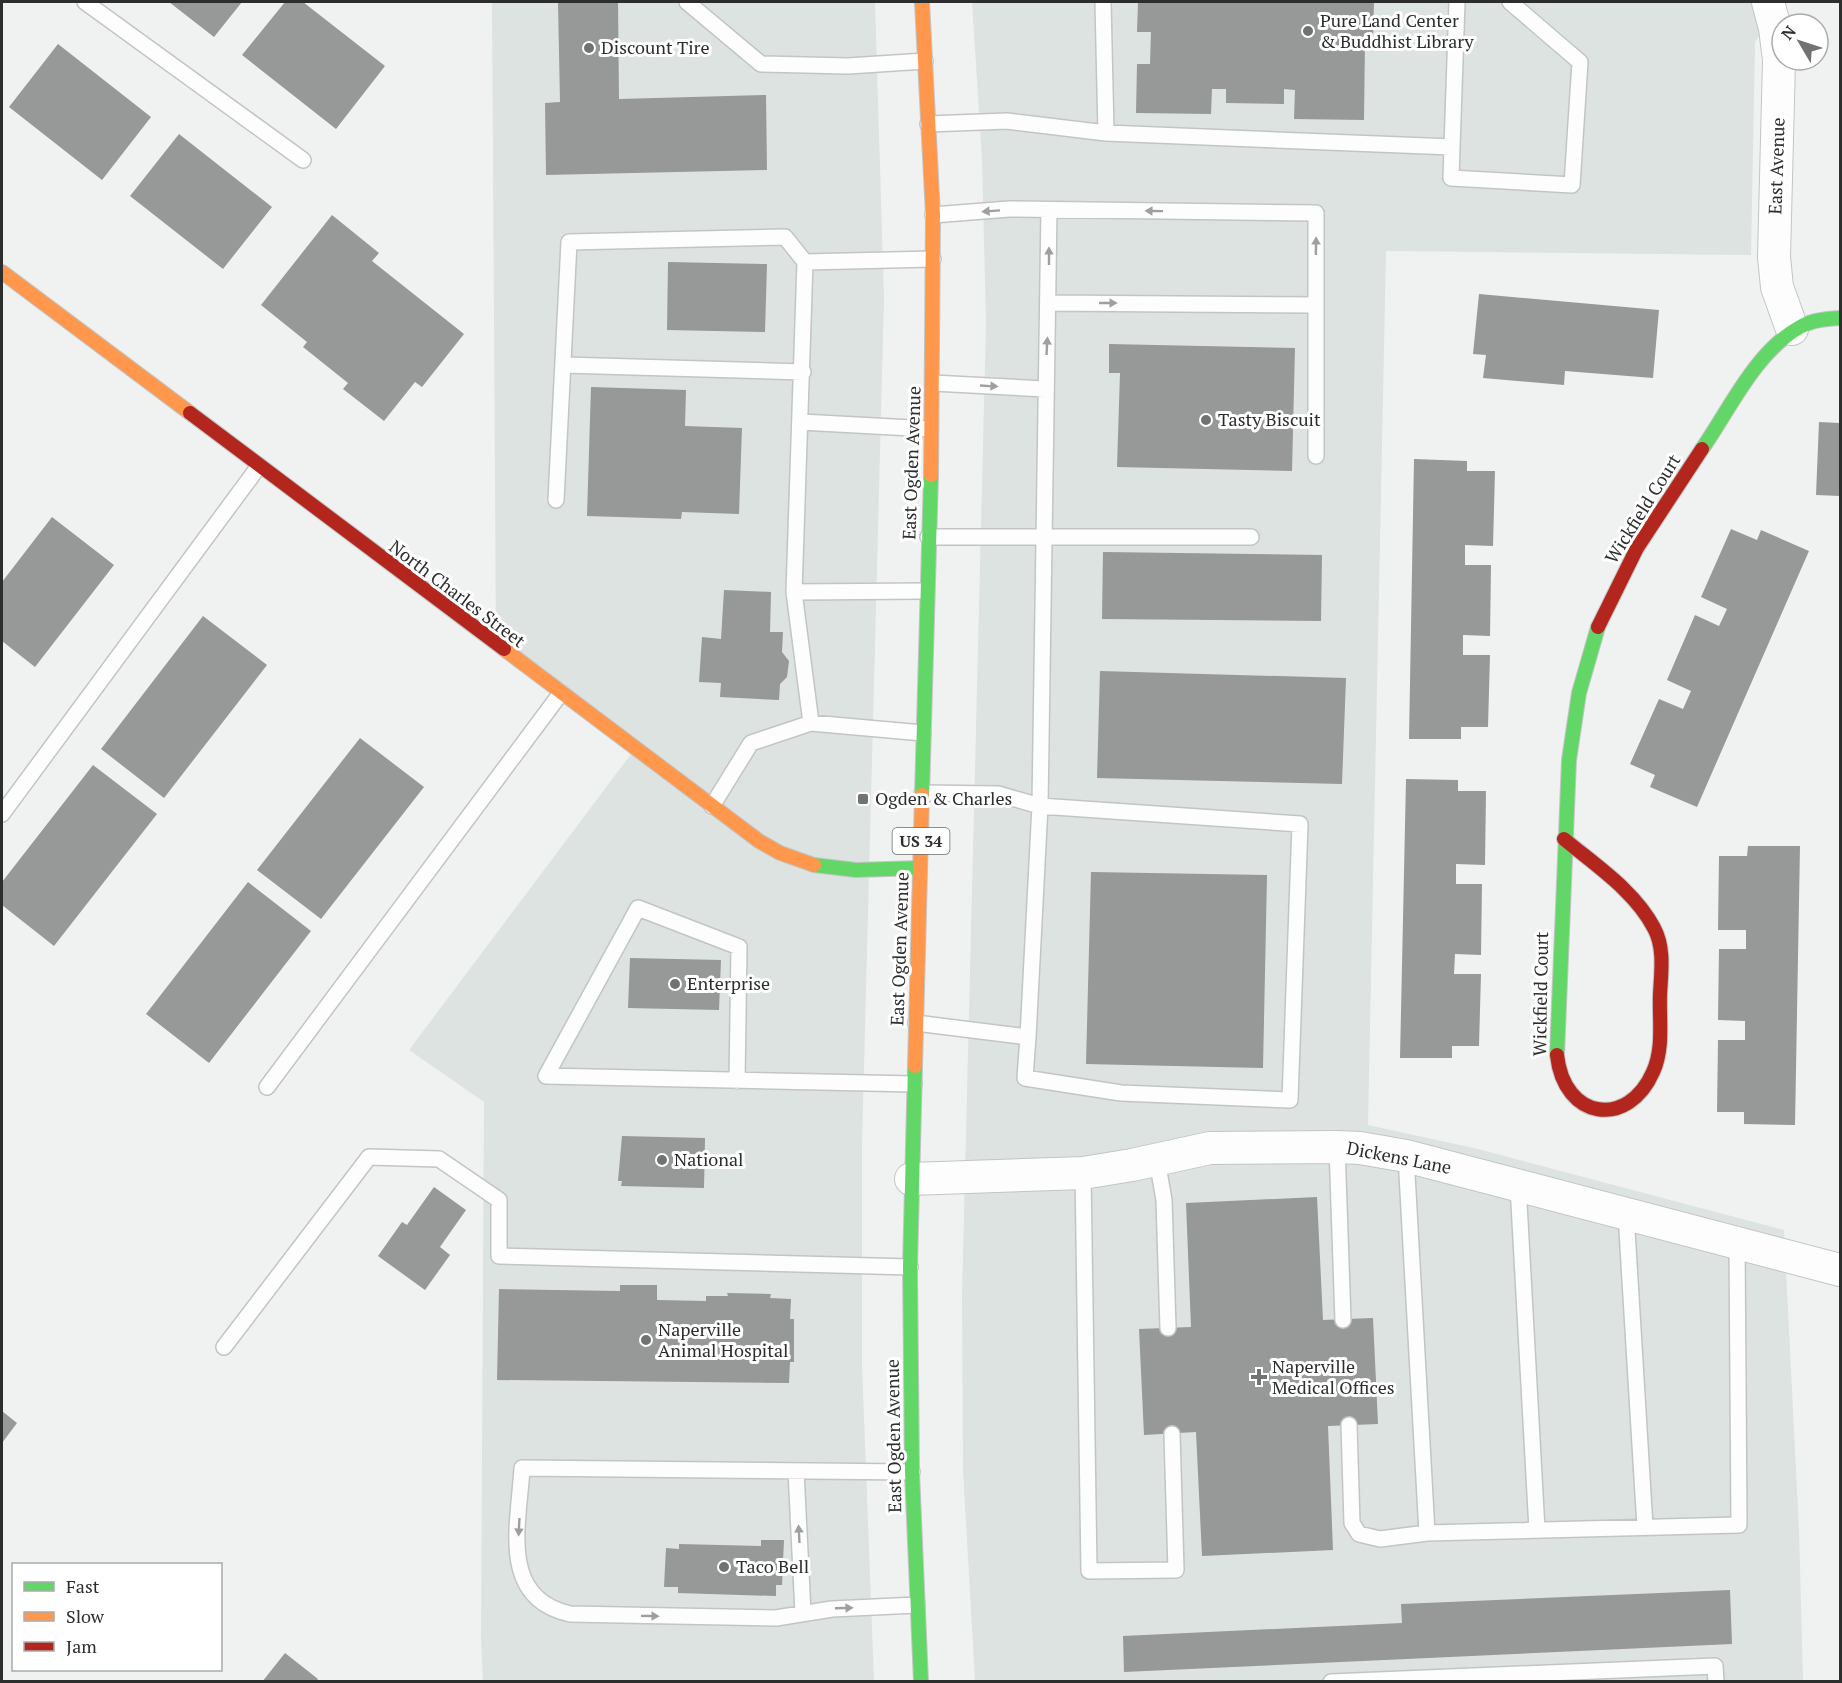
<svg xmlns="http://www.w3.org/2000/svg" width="1842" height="1683" viewBox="0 0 1842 1683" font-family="'PT Serif',serif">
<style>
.built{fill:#dce3e1}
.building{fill:#979898}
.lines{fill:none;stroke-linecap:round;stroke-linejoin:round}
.lane-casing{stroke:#c3c5c4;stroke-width:18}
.street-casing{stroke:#c3c5c4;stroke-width:34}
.fast-casing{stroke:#c3c5c4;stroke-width:16}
.slow-casing{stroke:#c3c5c4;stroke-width:16}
.jam-casing{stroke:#c3c5c4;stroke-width:16}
.lane{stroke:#fdfdfd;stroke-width:15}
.street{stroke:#fdfdfd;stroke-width:32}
.fast{stroke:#63d668;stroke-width:14}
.slow{stroke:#ff974d;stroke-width:14}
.jam{stroke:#b3261e;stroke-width:14}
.oneway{fill:#9f9f9f}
.poi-dot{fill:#717272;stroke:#fff;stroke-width:2}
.labels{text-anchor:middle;stroke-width:6;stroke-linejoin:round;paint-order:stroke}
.shield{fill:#fff;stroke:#6b6c6c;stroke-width:1.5}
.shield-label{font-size:16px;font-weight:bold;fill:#2c2d2d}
.poi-label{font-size:18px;fill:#2c2d2d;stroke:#fff;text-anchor:start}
.street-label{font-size:18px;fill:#2c2d2d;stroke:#fff}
</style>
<rect width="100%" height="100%" fill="#f0f2f1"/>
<!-- built -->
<path class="built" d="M492 2H875L884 299 862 1144V1365L874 1681H483L481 1639 484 1102 409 1050 637 746 496 642Z
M972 2H1766L1772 18 1755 42 1751 255 1386 251 1368 1125 1478 1149 1784 1230 1799 1530 1803 1681H975L963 1470 962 1296 986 324 982 159Z"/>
<!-- building -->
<path class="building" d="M169 2H242L214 37Z
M285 2H303L385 66 336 129 242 55Z
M558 2H618L619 99 766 95 767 170 546 175 545 103 560 102Z
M1138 2H1374L1373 39 1365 38 1364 120 1294 119 1295 90 1284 89V104L1226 103V89H1212L1211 114 1136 113 1137 64H1150L1151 32H1137Z
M58 44 151 117 102 180 9 107Z
M179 134 272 207 223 269 130 196Z
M332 215 379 253 372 261 464 334 422 387 415 382 384 421 343 389 348 383 303 347 307 342 261 305Z
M668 262 767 264 765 332 667 330Z
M1479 294 1659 310 1653 378 1565 371 1564 385 1483 378 1486 355 1473 354Z
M1109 344 1295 348 1292 471 1117 467 1120 373H1109Z
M591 387 686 390 685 426 742 428 739 514 682 512 681 519 587 516Z
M1819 422 1840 423V496L1816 495Z
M1414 459 1467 461V471H1495L1493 546 1465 545V565H1491L1490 636 1463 635V655H1490L1488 727H1461V739H1409Z
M52 517 114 565 35 667 2 641V582Z
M1731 529 1757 540 1761 530 1809 551 1697 807 1650 787 1655 775 1630 764 1659 699 1683 709 1691 691 1667 680 1695 615 1719 626 1727 609 1701 597Z
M1103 552 1322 555 1321 621 1102 619Z
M724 590 771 592 770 632H783L782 652 789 661 787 677 780 684 779 700 720 697 721 683 699 682 702 637 721 639Z
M203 616 267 665 164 798 101 749Z
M1100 671 1346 678 1342 784 1097 778Z
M360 738 424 787 321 919 257 870Z
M93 765 157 814 54 946 2 905V882Z
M1406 779 1458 780V791H1486L1485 865 1456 864V884H1482L1481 955 1455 954 1454 974H1481L1479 1046H1452V1058H1400Z
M1748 846H1800L1795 1125 1744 1124V1112H1717L1718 1040H1745V1021L1718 1020 1719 949H1746V930H1718L1719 856H1747Z
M1091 872 1267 875 1263 1068 1086 1064Z
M248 882 311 931 209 1063 146 1014Z
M630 958 721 960 719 1010 628 1008Z
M622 1136 705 1138 704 1188 621 1186 622 1181H618Z
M434 1187 466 1210 440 1247 450 1255 425 1290 378 1256 402 1222 407 1225Z
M1317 1197 1323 1320 1373 1318 1378 1424 1328 1426 1333 1550 1202 1556 1196 1432 1144 1435 1139 1329 1191 1327 1186 1203Z
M620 1285H657V1300L706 1301V1296H728L727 1293 771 1294 770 1298 791 1299 790 1319H794V1362H790L789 1383 497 1380 499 1289 620 1291Z
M2 1411 17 1423 2 1443Z
M761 1540H784L782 1585H776V1596L678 1593V1587H664L666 1548 679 1549V1544L761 1546Z
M1730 1590 1732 1644 1124 1672 1123 1636 1402 1623 1401 1604Z
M285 1653 318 1679 316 1682H262Z"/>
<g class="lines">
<!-- lane casing -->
<g class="lane-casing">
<path id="lane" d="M85 2 303 160
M687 2 761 64 848 66 925 61
M1103 2 1106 133
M928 124 1007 121 1106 133 1452 147 1457 2
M1452 147 1451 178 1572 185 1580 62 1510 2
M933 215 1009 209 1316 213V456
M1049 303 1315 305
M564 365 803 372
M933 383 1045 389
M801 422 930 429
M556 500 569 242 785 237 805 262
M928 537H1251
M794 592 926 591
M811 723 794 592 805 262 933 259
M922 793 998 794 1040 806 1049 210
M712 806 751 743 811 723 923 733
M2 814 259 466
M916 1023 1028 1037 1025 1078 1121 1093 1290 1100 1300 824 1040 806 1028 1037
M737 1081 739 947 638 908 546 1076 914 1084
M267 1087 561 693
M1337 1147 1343 1320
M1406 1156 1427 1533 1739 1525 1737 1243
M1157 1160 1164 1200 1168 1328
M1083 1173 1089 1571 1176 1570 1172 1434
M1518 1185 1537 1530
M1626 1214 1645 1527
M224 1347 369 1157 439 1159 499 1200V1256L910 1267
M1349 1425 1352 1523 1359 1534 1380 1539 1427 1533
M796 1471 803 1613
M912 1472 522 1468C519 1523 498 1598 570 1614L776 1618 832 1609 917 1605
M1331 1682 1715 1666 1716 1682"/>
</g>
<!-- street casing -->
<g class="street-casing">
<path id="street" d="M1768 2 1775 28 1779 60 1774 257 1777 287 1792 329
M911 1179 1083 1173 1132 1165 1210 1148 1337 1147 1360 1148 1406 1156 1840 1270"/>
</g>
<!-- fast casing -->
<g class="fast-casing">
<path id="fast" d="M1702 449C1730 409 1755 352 1800 327 1812 320 1826 319 1840 318
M922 795 931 475
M814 865 856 870 920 868
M1557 1055 1569 760 1579 693 1598 627
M915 1066 910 1267 912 1472 921 1682"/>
</g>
<!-- slow casing -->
<g class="slow-casing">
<path id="slow" d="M922 2 933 215 931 475
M2 272 190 413
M504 649 759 841 780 853 814 865
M915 1066 922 795"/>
</g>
<!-- jam casing -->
<g class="jam-casing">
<path id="jam" d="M190 413 504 649
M1598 627 1637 548 1702 449
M1557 1055C1564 1120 1628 1129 1653 1072 1664 1048 1659 1020 1660 995 1661 973 1665 948 1654 928 1635 891 1595 865 1564 839"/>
</g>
<!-- lane -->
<use href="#lane" class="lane"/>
<!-- street -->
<use href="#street" class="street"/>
<!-- fast -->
<use href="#fast" class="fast"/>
<!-- slow -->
<use href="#slow" class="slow"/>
<!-- jam -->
<use href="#jam" class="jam"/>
</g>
<!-- one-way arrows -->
<defs><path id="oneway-solid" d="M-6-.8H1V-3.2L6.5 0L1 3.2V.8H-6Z" transform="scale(1.5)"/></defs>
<g class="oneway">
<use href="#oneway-solid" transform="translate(991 211) rotate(176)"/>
<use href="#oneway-solid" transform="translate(1154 211) rotate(-179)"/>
<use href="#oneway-solid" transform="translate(1316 246) rotate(-89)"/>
<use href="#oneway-solid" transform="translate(1049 256) rotate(-90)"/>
<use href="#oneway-solid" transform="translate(1108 303)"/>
<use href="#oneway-solid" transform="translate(1047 346) rotate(-87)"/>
<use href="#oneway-solid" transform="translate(989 386) rotate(3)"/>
<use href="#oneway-solid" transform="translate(519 1527) rotate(93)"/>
<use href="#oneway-solid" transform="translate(799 1534) rotate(-93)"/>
<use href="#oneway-solid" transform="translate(844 1608) rotate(-2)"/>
<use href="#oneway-solid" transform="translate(650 1616) rotate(1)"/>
</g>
<!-- markers -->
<g class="poi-dot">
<circle cx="1308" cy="31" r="6"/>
<circle cx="589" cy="48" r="6"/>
<circle cx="1206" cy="420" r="6"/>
<rect x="857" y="793" width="12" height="12" rx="3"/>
<circle cx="675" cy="984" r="6"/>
<circle cx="662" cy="1160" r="6"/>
<circle cx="646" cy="1340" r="6"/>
<path d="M1256 1368h6v6h6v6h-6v6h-6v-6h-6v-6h6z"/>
<circle cx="724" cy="1567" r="6"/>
</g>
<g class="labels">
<!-- shield labels -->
<rect class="shield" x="892.5" y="828" width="57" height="26" rx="4.5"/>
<g class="shield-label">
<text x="921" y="847">US 34</text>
</g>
<!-- poi labels -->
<g class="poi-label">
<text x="1320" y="27">Pure Land Center<tspan x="1320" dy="21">&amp; Buddhist Library</tspan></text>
<text x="601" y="54">Discount Tire</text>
<text x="1218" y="426">Tasty Biscuit</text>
<text x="875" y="805">Ogden &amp; Charles</text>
<text x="687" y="990">Enterprise</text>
<text x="674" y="1166">National</text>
<text x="658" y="1336">Naperville<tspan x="658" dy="21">Animal Hospital</tspan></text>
<text x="1272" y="1373">Naperville<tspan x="1272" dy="21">Medical Offices</tspan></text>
<text x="736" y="1573">Taco Bell</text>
</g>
<!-- street labels -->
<g class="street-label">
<text transform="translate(1777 166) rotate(-88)" y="6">East Avenue</text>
<text transform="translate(912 463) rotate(-88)" y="6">East Ogden Avenue</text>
<text transform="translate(1643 509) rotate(-58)" y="6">Wickfield Court</text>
<text transform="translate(457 594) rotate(37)" y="6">North Charles Street</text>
<text transform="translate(900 949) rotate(-88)" y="6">East Ogden Avenue</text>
<text transform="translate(1541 994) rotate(-89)" y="6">Wickfield Court</text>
<text transform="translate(1399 1158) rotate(11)" y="6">Dickens Lane</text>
<text transform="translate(894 1436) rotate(-91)" y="6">East Ogden Avenue</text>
</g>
</g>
<!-- border -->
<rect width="1842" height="1683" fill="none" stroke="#2c2d2d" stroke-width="6"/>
<!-- legend -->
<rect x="12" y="1563" width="210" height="108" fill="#ffffff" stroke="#ababab" stroke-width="1.5"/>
<rect x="24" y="1582" width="30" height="9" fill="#63d668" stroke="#ababab" stroke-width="1.5"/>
<text x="66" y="1593" font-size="18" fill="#2c2d2d">Fast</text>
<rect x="24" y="1612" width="30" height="9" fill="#ff974d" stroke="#ababab" stroke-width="1.5"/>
<text x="66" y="1623" font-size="18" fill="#2c2d2d">Slow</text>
<rect x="24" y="1642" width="30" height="9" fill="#b3261e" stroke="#ababab" stroke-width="1.5"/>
<text x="66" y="1653" font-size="18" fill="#2c2d2d">Jam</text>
<!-- north arrow -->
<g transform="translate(1800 42) rotate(309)"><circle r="28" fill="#ffffff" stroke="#ababab" stroke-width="1.5"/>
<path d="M0-4.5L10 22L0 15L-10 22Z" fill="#717272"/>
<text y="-9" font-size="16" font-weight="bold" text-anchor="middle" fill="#2c2d2d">N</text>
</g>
</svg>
